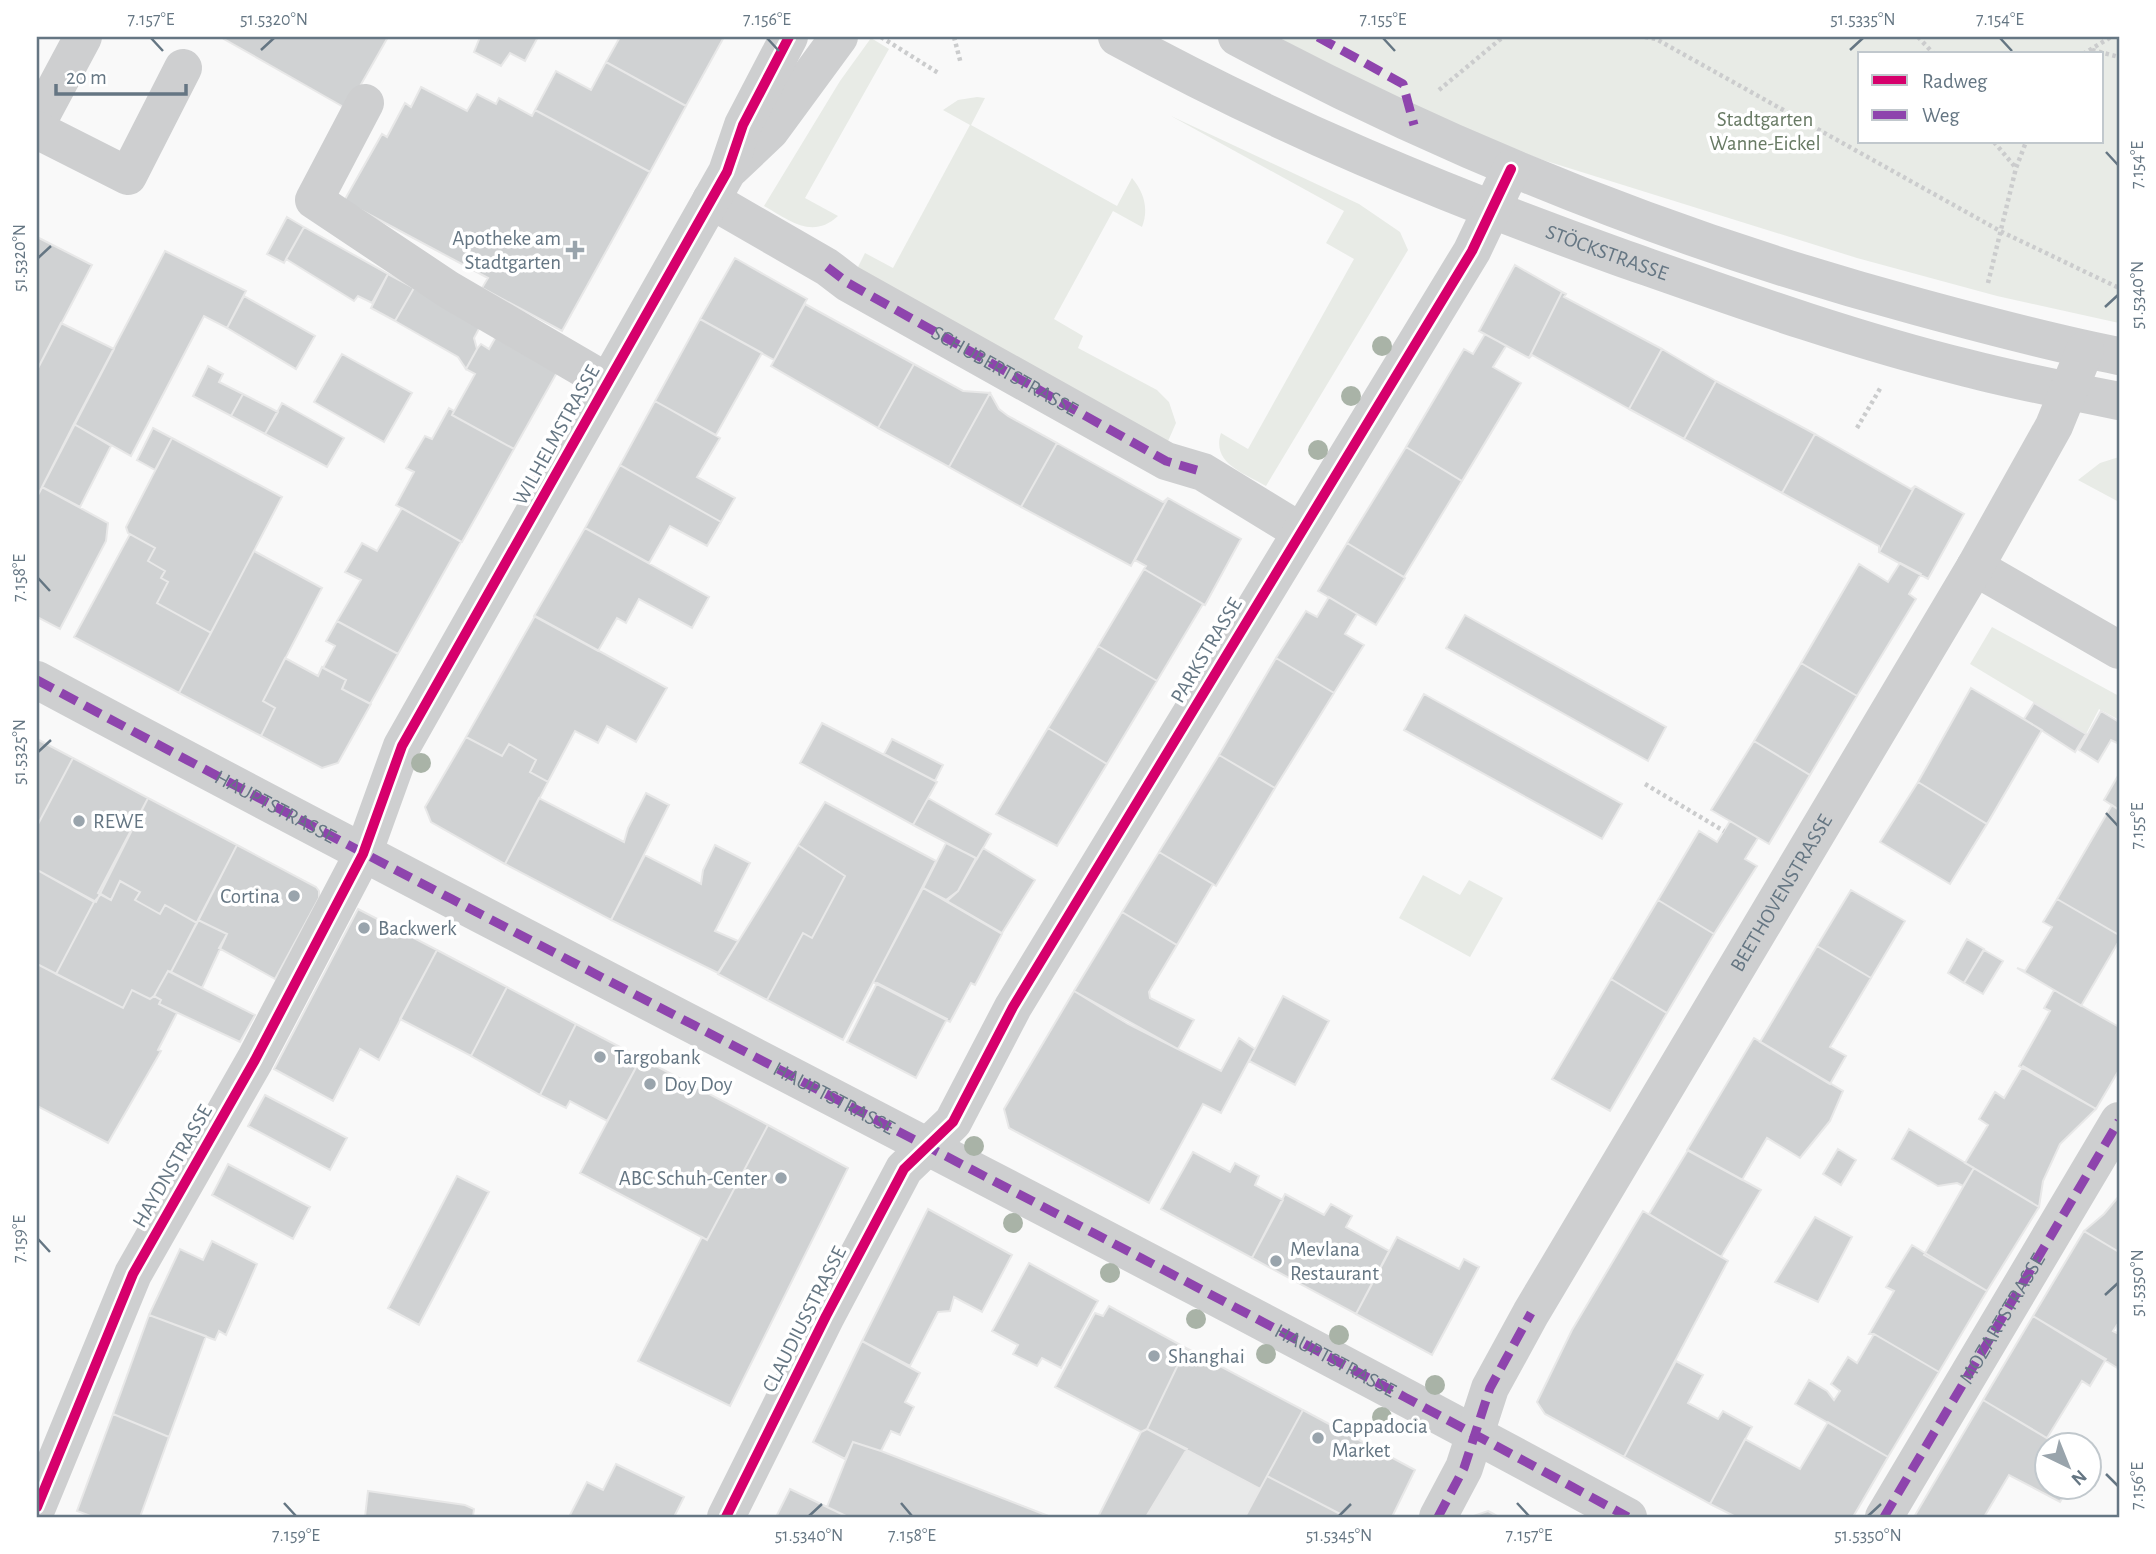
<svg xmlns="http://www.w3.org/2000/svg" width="2156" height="1554" viewBox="0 0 2156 1554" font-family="'Alegreya Sans',sans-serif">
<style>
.built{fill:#e8e9e9}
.green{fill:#e8ebe6;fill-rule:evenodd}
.building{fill:#d0d2d3;stroke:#e8e8e8;stroke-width:2}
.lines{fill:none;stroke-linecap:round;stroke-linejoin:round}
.path{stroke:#cbcccd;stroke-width:4.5;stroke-dasharray:3.5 3.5;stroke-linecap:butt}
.minor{stroke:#cecfd0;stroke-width:38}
.quiet{stroke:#8e44ad;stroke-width:9;stroke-dasharray:18 9;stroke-linecap:butt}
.cycleway-casing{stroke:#fff;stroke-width:15}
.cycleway{stroke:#d6006c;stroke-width:10}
.tree{fill:#a9b3a7}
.ticks{fill:none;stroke:#657683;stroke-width:2.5}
.poi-dot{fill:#99a4ac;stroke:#fff;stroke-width:2.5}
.labels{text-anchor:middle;stroke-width:7;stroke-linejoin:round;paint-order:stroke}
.park-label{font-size:21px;fill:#687a64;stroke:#fff}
.poi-label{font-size:21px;fill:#657683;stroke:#fff;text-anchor:start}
.street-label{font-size:21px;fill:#657683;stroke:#fff}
.neatline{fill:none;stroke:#657683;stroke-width:2.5}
.ticks-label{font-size:18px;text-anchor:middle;fill:#657683}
</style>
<rect width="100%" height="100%" fill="#f9f9f9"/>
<!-- built -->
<path class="built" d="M1187 1449 1260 1489 1245 1517H1146Z"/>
<!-- green -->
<path class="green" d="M1277 37H2119V323L1997 296 1857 258 1543 160 1433 119ZM1860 54H2102V142H1860Z
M871 38 889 49 805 198 838 216C812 240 789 220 764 206L840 81Z
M977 97 985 98 971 125 1117 206 1132 178C1144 192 1149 209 1142 227L1113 211 1054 319 1083 336 1078 348 1157 390 1169 402 1176 423 1165 448 854 275 865 253 893 268 970 125 943 110 958 100Z
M1171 116 1359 204 1400 232 1408 250 1266 486C1244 473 1211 463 1221 433L1248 449 1354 259 1326 243 1344 211Z
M2119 457V502L2078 480 2100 463Z
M1992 627 2119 696V720L2099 709 2086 734 1970 664Z
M1423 875 1460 895 1469 880 1503 898 1470 957 1399 918Z"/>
<!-- building -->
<path class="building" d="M225 37H388L347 109 224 39Z
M480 37H538L525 61 510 53 501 66 474 52Z
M620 37H724L686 106 606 62Z
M606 62 686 106 650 172 535 110 556 71 591 90Z
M421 87 467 111 477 94 496 104 499 98 532 116 535 110 650 172 562 331 482 288 488 278 344 201 382 134 387 137 405 103 411 107Z
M287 217 304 227 284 263 267 254Z
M304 227 388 274 372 303 358 296 354 301 286 259Z
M37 237 92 265 37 370Z
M165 251 246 291 227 328 204 316 131 456 74 424Z
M735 258 807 299 774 360 700 319Z
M1515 265 1562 292 1529 358 1479 331Z
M388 274 414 288 395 321 371 308Z
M414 288 481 325 474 338 477 349 466 369 458 357 395 321Z
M1562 292 1566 294 1564 297 1662 349 1629 409 1532 355 1529 358Z
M244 296 315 336 296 369 227 328Z
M805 304 914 364 878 428 771 366Z
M700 319 762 353 716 435 655 401Z
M61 323 114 349 37 497V370Z
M1485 334 1506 346 1493 367 1521 383 1462 481 1406 447 1464 349 1473 354Z
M497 335 559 369 514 449 452 415 475 374 466 369 477 349 481 344 489 349Z
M1662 349 1716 381 1684 439 1629 409Z
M342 354 412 393 384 442 314 402Z
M914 364 963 391 990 393 949 467 878 428Z
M208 366 223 374 219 382 243 394 231 416 193 396Z
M1716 381 1815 434 1782 493 1684 439Z
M990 393 999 409 1008 416 1057 443 1021 507 949 467Z
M243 394 278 412 265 434 231 416Z
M655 401 720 438 697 477 735 498 721 522 620 465Z
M282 403 344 438 327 467 265 434Z
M449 408 454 411 452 415 514 449 462 542 396 505 414 472 406 468 425 436 432 439Z
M74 424 111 446 80 507 42 487Z
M153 428 172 438 155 470 137 460Z
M1815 434 1911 489 1915 486 1879 552V546L1782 493Z
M172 438 282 497 211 633 157 603 168 582 161 578 165 571 148 561 155 548 128 533 126 527Z
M1057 443 1163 502 1168 498 1131 566 1021 507Z
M1406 447 1462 481 1404 577 1347 543Z
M620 465 721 522 707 546 670 526 649 563 585 528Z
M1915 486 1964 514 1928 579 1879 552Z
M42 487 108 523 106 541 60 629 37 617V497Z
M1168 498 1241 539 1205 605 1144 569 1146 566 1135 560Z
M402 508 461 542 398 654 337 621 361 580 345 572 362 543 377 551Z
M585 528 709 597 692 628 639 599 626 623 617 618 598 651 534 616Z
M130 534 155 548 148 561 165 571 161 578 168 582 157 603 211 633 179 693 74 637Z
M1347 543 1405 578 1376 625 1318 591Z
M254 551 322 588 263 701 275 708 261 736 179 693Z
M1900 563 1921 574 1909 594 1916 599 1857 696 1801 663 1859 564 1888 582Z
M1144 569 1205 605 1203 604 1157 681 1098 646Z
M1329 597 1357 614 1345 634 1364 645 1334 693 1276 658 1306 611 1317 617Z
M1465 615 1666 727 1648 761 1446 648Z
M535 616 667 688 636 742 607 726 598 743 575 731 548 782 530 772 536 760 509 744 502 756 466 737Z
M337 621 398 654 370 704 342 689 346 680 323 668 335 646 326 641Z
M1098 646 1157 681 1107 764 1048 728Z
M285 658 318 676 322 667 346 680 342 689 371 704 338 763 322 768 261 736 275 708 263 701Z
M1276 658 1334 693 1275 788 1219 755Z
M1801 663 1857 696 1810 775 1754 741Z
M1971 688 2042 730 1987 824 1918 782Z
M1424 694 1622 804 1602 839 1404 730Z
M2034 703 2086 734 2075 752 2024 719Z
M2101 711 2119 722V744L2111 740 2098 762 2079 750Z
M822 723 937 782 913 825 800 763Z
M1048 728 1107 764 1057 846 996 814Z
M466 737 502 756 509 744 536 760 530 772 548 782 505 864 431 822 425 807Z
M37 739 73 758 37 826Z
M892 739 943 765 935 781 884 754Z
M1754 741 1810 775 1769 844 1711 810Z
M1219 755 1275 788 1216 886 1159 852Z
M73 758 148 798 96 902 37 870V826Z
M2119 774V810L2104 800Z
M1918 782 1987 824 1950 884 1880 842Z
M646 793 669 805 611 920 505 864 539 798 624 842 628 828Z
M148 798 237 845 197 923 165 905 160 914 135 900 140 892 120 881 111 900 98 893Z
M928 798 991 834 977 859 913 825Z
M825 802 936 861 843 1040 767 1000 803 933 812 938 845 876 798 845Z
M2112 805 2119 810V935L2057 899Z
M1730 821 1758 838 1745 859 1757 866 1714 934 1658 900 1699 831 1717 842Z
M946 843 976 858 958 891 946 900 923 888Z
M237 845 316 887 319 891V898L275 979 219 948 227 934 198 920Z
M715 845 750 863 715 931 738 941 718 973 611 920 645 855 701 884 703 870Z
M798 845 845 876 812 938 803 933 767 1000 718 974Z
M983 848 1035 880 1002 933 947 901 958 891Z
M1159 852 1213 884 1177 945 1122 912Z
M37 870 94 902 56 974 37 964Z
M120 881 140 892 135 900 160 914 165 905 197 923 171 972 168 971 154 996 150 999 132 990 123 1008 56 974 94 902 101 894 111 900Z
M923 888 1002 934 975 985 971 983 950 1022 873 982Z
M1851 890 1905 921 1871 978 1817 946Z
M2057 899 2119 935V941L2081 1006 2017 968 2025 971 2052 927 2043 922Z
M1658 900 1714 934 1667 1013 1611 979Z
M358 909 437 950 379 1060 360 1049 333 1101 274 1069Z
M1122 912 1177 945 1149 992 1150 998 1194 1020 1178 1049 1074 991Z
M198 920 227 934 202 988 171 972Z
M1967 939 1984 949 1964 983 1948 973Z
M1817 946 1871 978 1830 1047 1846 1056 1830 1084 1760 1042Z
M437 950 507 987 471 1056 400 1019Z
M1984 950 2003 961 1983 994 1964 983Z
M37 964 123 1008 132 990 150 999 154 996 161 1000 159 1004 177 1013 158 1050 161 1051 108 1143 37 1106Z
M168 971 255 1015 240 1042 159 1004 161 1000 154 996Z
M1611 979 1667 1013 1610 1111 1552 1079Z
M877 983 947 1019 916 1078 847 1042Z
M507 987 576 1024 540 1095 471 1056Z
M2054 990 2119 1027V1070L2096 1109 2019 1066 2050 1011 2044 1008Z
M1074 991 1128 1024 1221 1071 1239 1038 1255 1049 1221 1113 1203 1104 1149 1203 1009 1128 1004 1109Z
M1283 996 1329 1021 1295 1085 1249 1061Z
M576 1024 641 1058 607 1121 570 1101 566 1108 540 1095Z
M1754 1038 1843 1091 1830 1121 1800 1158 1767 1138 1742 1180 1687 1150Z
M641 1058 768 1125 707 1240 580 1173Z
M2023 1066 2096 1109 2060 1144 2043 1181 2039 1207 1965 1163 1988 1125 1979 1119 1995 1092 2004 1098Z
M265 1095 347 1138 330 1170 248 1126Z
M768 1125 848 1168 730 1406 638 1361 702 1237 707 1240Z
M1909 1129 1974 1168 1963 1186 1957 1183 1938 1186 1892 1159Z
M1838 1149 1856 1160 1841 1185 1823 1174Z
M1688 1150 1761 1190 1721 1257 1649 1214Z
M1193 1152 1230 1172 1235 1163 1259 1176 1255 1185 1283 1200 1252 1258 1161 1209Z
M228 1164 310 1207 293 1239 212 1195Z
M1974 1168 2039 1207 1987 1291 1924 1255Z
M457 1176 489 1192 419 1325 388 1308Z
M1285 1194 1324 1215 1331 1204 1352 1216 1346 1227 1389 1251 1356 1314 1252 1258Z
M2119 1196V1252L2084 1231 2104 1214Z
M928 1209 1012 1255 982 1312 954 1297 950 1311 938 1312 910 1366 862 1341Z
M1643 1211 1728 1261 1624 1457 1545 1414 1537 1402 1572 1330Z
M1815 1217 1852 1237 1818 1302 1775 1282Z
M2084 1231 2119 1252V1322L2113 1331 2119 1334V1369L2033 1316Z
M1397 1237 1459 1269 1464 1259 1479 1267 1432 1355 1356 1314Z
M212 1241 257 1264 226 1335 219 1331 215 1340 149 1315 180 1249 203 1260Z
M1912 1245 1987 1291 1939 1372 1874 1334H1869L1894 1291 1886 1287Z
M1029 1263 1098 1301 1061 1368 1042 1358 1037 1366 1013 1354 1018 1345 992 1331Z
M1109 1306 1186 1348 1147 1429 1141 1432 1055 1387 1095 1313 1103 1316Z
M149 1315 206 1336 169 1437 113 1414Z
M2033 1316 2106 1359 2090 1386 2082 1381 2047 1438 1983 1400Z
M1874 1334 1939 1372 1888 1457 1795 1404 1809 1380 1827 1391 1834 1400 1840 1391 1831 1384 1848 1357 1857 1363Z
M862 1341 920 1373 905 1402 914 1407 900 1435 891 1431 881 1451 853 1442 845 1459 813 1442Z
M1186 1348 1303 1410 1260 1489 1147 1429Z
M1676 1361 1703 1375 1688 1403 1718 1419 1723 1411 1752 1427 1710 1504 1624 1457Z
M1983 1400 2060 1446H2048V1488H2068L2060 1502 2009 1475 1984 1517H1914Z
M1303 1410 1415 1470 1392 1517H1346L1267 1476Z
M113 1414 169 1437 140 1517H93L77 1511Z
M1828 1422 1888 1457 1853 1517H1736L1710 1504 1745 1439 1800 1469Z
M1147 1429 1187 1449 1146 1517H1098L1141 1432Z
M853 1442 881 1451 1051 1517H848L827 1507Z
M616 1464 684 1497 674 1517H569L587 1482 603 1490Z
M1267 1476 1346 1517H1245Z
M790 1489 827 1507 848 1517H776Z
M368 1491 465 1505 474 1509 473 1517H365Z
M1488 1511 1499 1517H1472L1473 1516Z"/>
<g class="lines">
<!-- path -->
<path class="path" d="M881 37 940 74
M954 37 961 64
M1645 37 1656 39 2002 232 2119 288
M1918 37 1934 54
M2092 50 2119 57
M2083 54 2111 37
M1439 90 1503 37
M1994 142 2016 168
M1988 283 2016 168 2026 142
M1857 428 1881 387
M1645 784 1724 831"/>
<!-- minor -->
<g class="minor">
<path id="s1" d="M1117 37C1280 126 1443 194 1619 257 1733 297 1849 339 1967 368 2017 381 2068 391 2119 401"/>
<path d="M1237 37C1454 153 1681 243 1919 307 1985 325 2052 343 2119 356"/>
<path d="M365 103 314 200 449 290 607 382"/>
<path d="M37 123 83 37"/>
<path d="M37 130 128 176 183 68"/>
<path d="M731 168 770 131 839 37"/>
<path id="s2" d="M711 200 827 267 848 283 1166 461 1203 472 1301 532"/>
<path d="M1975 567 2119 650"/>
<path d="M37 680C565 963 1101 1231 1628 1517"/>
<path d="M37 1507 133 1274 255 1060 363 854 402 746 727 172 743 125 789 37"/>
<path d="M726 1517 826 1316 904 1169 953 1122 1013 1007 1472 251 1511 169"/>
<path id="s3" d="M1438 1517 1464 1468 1490 1388 1531 1313 1975 567 2054 426 2085 350"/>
<path id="s4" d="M1884 1517 2119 1121"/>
</g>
<!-- quiet -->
<g class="quiet">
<path d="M1318 37 1403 84 1414 125"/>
<path d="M827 267 848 283 1166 461 1203 472"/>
<path id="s5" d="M37 680C565 963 1101 1231 1628 1517"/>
<path d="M1438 1517 1464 1468 1490 1388 1531 1313"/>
<path d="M1884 1517 2119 1121"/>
</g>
<!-- cycleway casing -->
<g class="cycleway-casing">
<path id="cycleway" d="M37 1507 133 1274 255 1060 363 854 402 746 727 172 743 125 789 37
M726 1517 826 1316 904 1169 953 1122 1013 1007 1472 251 1511 169"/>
</g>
<!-- cycleway -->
<use href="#cycleway" class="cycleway"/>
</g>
<!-- trees -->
<g class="tree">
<circle cx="1382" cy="346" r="10"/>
<circle cx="1351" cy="396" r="10"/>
<circle cx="1318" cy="450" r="10"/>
<circle cx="421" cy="763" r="10"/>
<circle cx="974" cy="1146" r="10"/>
<circle cx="1013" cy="1223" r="10"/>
<circle cx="1110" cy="1273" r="10"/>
<circle cx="1196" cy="1319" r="10"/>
<circle cx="1339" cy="1335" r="10"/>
<circle cx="1266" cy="1354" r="10"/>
<circle cx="1435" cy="1385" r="10"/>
<circle cx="1382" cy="1417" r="10"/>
</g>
<!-- ticks -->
<path class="ticks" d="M151 38 163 51M767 38 779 51M1383 38 1395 51M2000 38 2012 51M261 50 274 38M1850 50 1863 38M2106 152 2118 165M38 258 51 246M2105 307 2118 295M38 578 50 591M38 752 51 740M2106 813 2118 826M38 1239 50 1252M2105 1295 2118 1283M2106 1474 2118 1486M284 1503 296 1516M901 1503 912 1516M1517 1503 1529 1516M809 1516 822 1504M1339 1516 1351 1504M1868 1516 1881 1504"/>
<!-- markers -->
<g class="poi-dot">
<path d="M571.5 239.5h7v7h7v7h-7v7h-7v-7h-7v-7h7z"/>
<circle cx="79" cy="821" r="7"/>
<circle cx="294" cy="896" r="7"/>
<circle cx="364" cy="928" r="7"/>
<circle cx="600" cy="1057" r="7"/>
<circle cx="650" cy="1084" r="7"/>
<circle cx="781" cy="1178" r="7"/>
<circle cx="1276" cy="1261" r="7"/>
<circle cx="1154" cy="1356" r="7"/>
<circle cx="1318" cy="1438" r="7"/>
</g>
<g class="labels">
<!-- park labels -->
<g class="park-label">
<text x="1765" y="126">Stadtgarten<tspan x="1765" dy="24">Wanne-Eickel</tspan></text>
</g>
<!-- poi labels -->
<g class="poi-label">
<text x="561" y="245" text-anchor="end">Apotheke am<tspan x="561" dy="24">Stadtgarten</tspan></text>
<text x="93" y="828">REWE</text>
<text x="280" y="903" text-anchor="end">Cortina</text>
<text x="378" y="935">Backwerk</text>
<text x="614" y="1064">Targobank</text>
<text x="664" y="1091">Doy Doy</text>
<text x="767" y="1185" text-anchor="end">ABC Schuh-Center</text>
<text x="1290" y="1256">Mevlana<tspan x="1290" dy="24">Restaurant</tspan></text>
<text x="1168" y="1363">Shanghai</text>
<text x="1332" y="1433">Cappadocia<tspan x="1332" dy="24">Market</tspan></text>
</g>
<!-- street labels -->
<g class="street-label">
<text dy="7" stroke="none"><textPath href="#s1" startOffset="536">STÖCKSTRASSE</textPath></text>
<text dy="7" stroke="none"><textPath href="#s2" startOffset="340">SCHUBERTSTRASSE</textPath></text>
<text transform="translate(556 435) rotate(-61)" y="7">WILHELMSTRASSE</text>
<text transform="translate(1206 650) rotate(-59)" y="7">PARKSTRASSE</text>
<text dy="7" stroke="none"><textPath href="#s5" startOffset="270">HAUPTSTRASSE</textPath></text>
<text dy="7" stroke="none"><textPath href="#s3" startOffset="714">BEETHOVENSTRASSE</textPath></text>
<text dy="7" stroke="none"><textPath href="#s5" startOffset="900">HAUPTSTRASSE</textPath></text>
<text transform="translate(172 1166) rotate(-60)" y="7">HAYDNSTRASSE</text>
<text transform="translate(804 1319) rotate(-63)" y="7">CLAUDIUSSTRASSE</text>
<text dy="7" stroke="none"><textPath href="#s4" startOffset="231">MOZARTSTRASSE</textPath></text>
<text dy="7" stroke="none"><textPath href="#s5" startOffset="1466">HAUPTSTRASSE</textPath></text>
</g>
</g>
<!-- border -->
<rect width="2156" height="1554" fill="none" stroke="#ffffff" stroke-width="77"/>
<!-- legend -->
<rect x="1858" y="52" width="245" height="91" fill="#ffffff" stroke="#c1c8cd" stroke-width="2"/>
<rect x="1872" y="75" width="35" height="10" fill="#d6006c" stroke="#c1c8cd" stroke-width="2"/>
<text x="1922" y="88" font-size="21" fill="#657683">Radweg</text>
<rect x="1872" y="110" width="35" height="10" fill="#8e44ad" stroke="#c1c8cd" stroke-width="2"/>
<text x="1922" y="122" font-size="21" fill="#657683">Weg</text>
<!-- north arrow -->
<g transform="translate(2068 1466) rotate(137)"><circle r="33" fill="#ffffff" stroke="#c1c8cd" stroke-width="2"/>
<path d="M0-5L12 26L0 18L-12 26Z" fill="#99a4ac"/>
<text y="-10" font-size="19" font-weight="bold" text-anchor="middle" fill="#657683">N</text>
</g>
<!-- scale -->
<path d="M56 84v10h130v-10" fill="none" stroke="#657683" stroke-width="3.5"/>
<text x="66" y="84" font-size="21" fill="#657683" stroke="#ffffff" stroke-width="5" paint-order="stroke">20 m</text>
<rect x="38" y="38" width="2080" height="1478" class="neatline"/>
<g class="ticks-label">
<text x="151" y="25">7.157°E</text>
<text x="274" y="25">51.5320°N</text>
<text x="767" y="25">7.156°E</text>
<text x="1383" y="25">7.155°E</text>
<text x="1863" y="25">51.5335°N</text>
<text x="2000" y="25">7.154°E</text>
<text transform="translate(2137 165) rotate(-90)" y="6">7.154°E</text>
<text transform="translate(19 258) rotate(-90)" y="6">51.5320°N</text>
<text transform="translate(2137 295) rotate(-90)" y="6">51.5340°N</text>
<text transform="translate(19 578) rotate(-90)" y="6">7.158°E</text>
<text transform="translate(19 752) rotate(-90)" y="6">51.5325°N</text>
<text transform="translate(2137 826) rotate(-90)" y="6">7.155°E</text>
<text transform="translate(19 1239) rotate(-90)" y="6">7.159°E</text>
<text transform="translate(2137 1283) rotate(-90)" y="6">51.5350°N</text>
<text transform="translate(2137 1486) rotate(-90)" y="6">7.156°E</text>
<text x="296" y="1541">7.159°E</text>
<text x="809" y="1541">51.5340°N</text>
<text x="912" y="1541">7.158°E</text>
<text x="1339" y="1541">51.5345°N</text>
<text x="1529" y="1541">7.157°E</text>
<text x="1868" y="1541">51.5350°N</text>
</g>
</svg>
